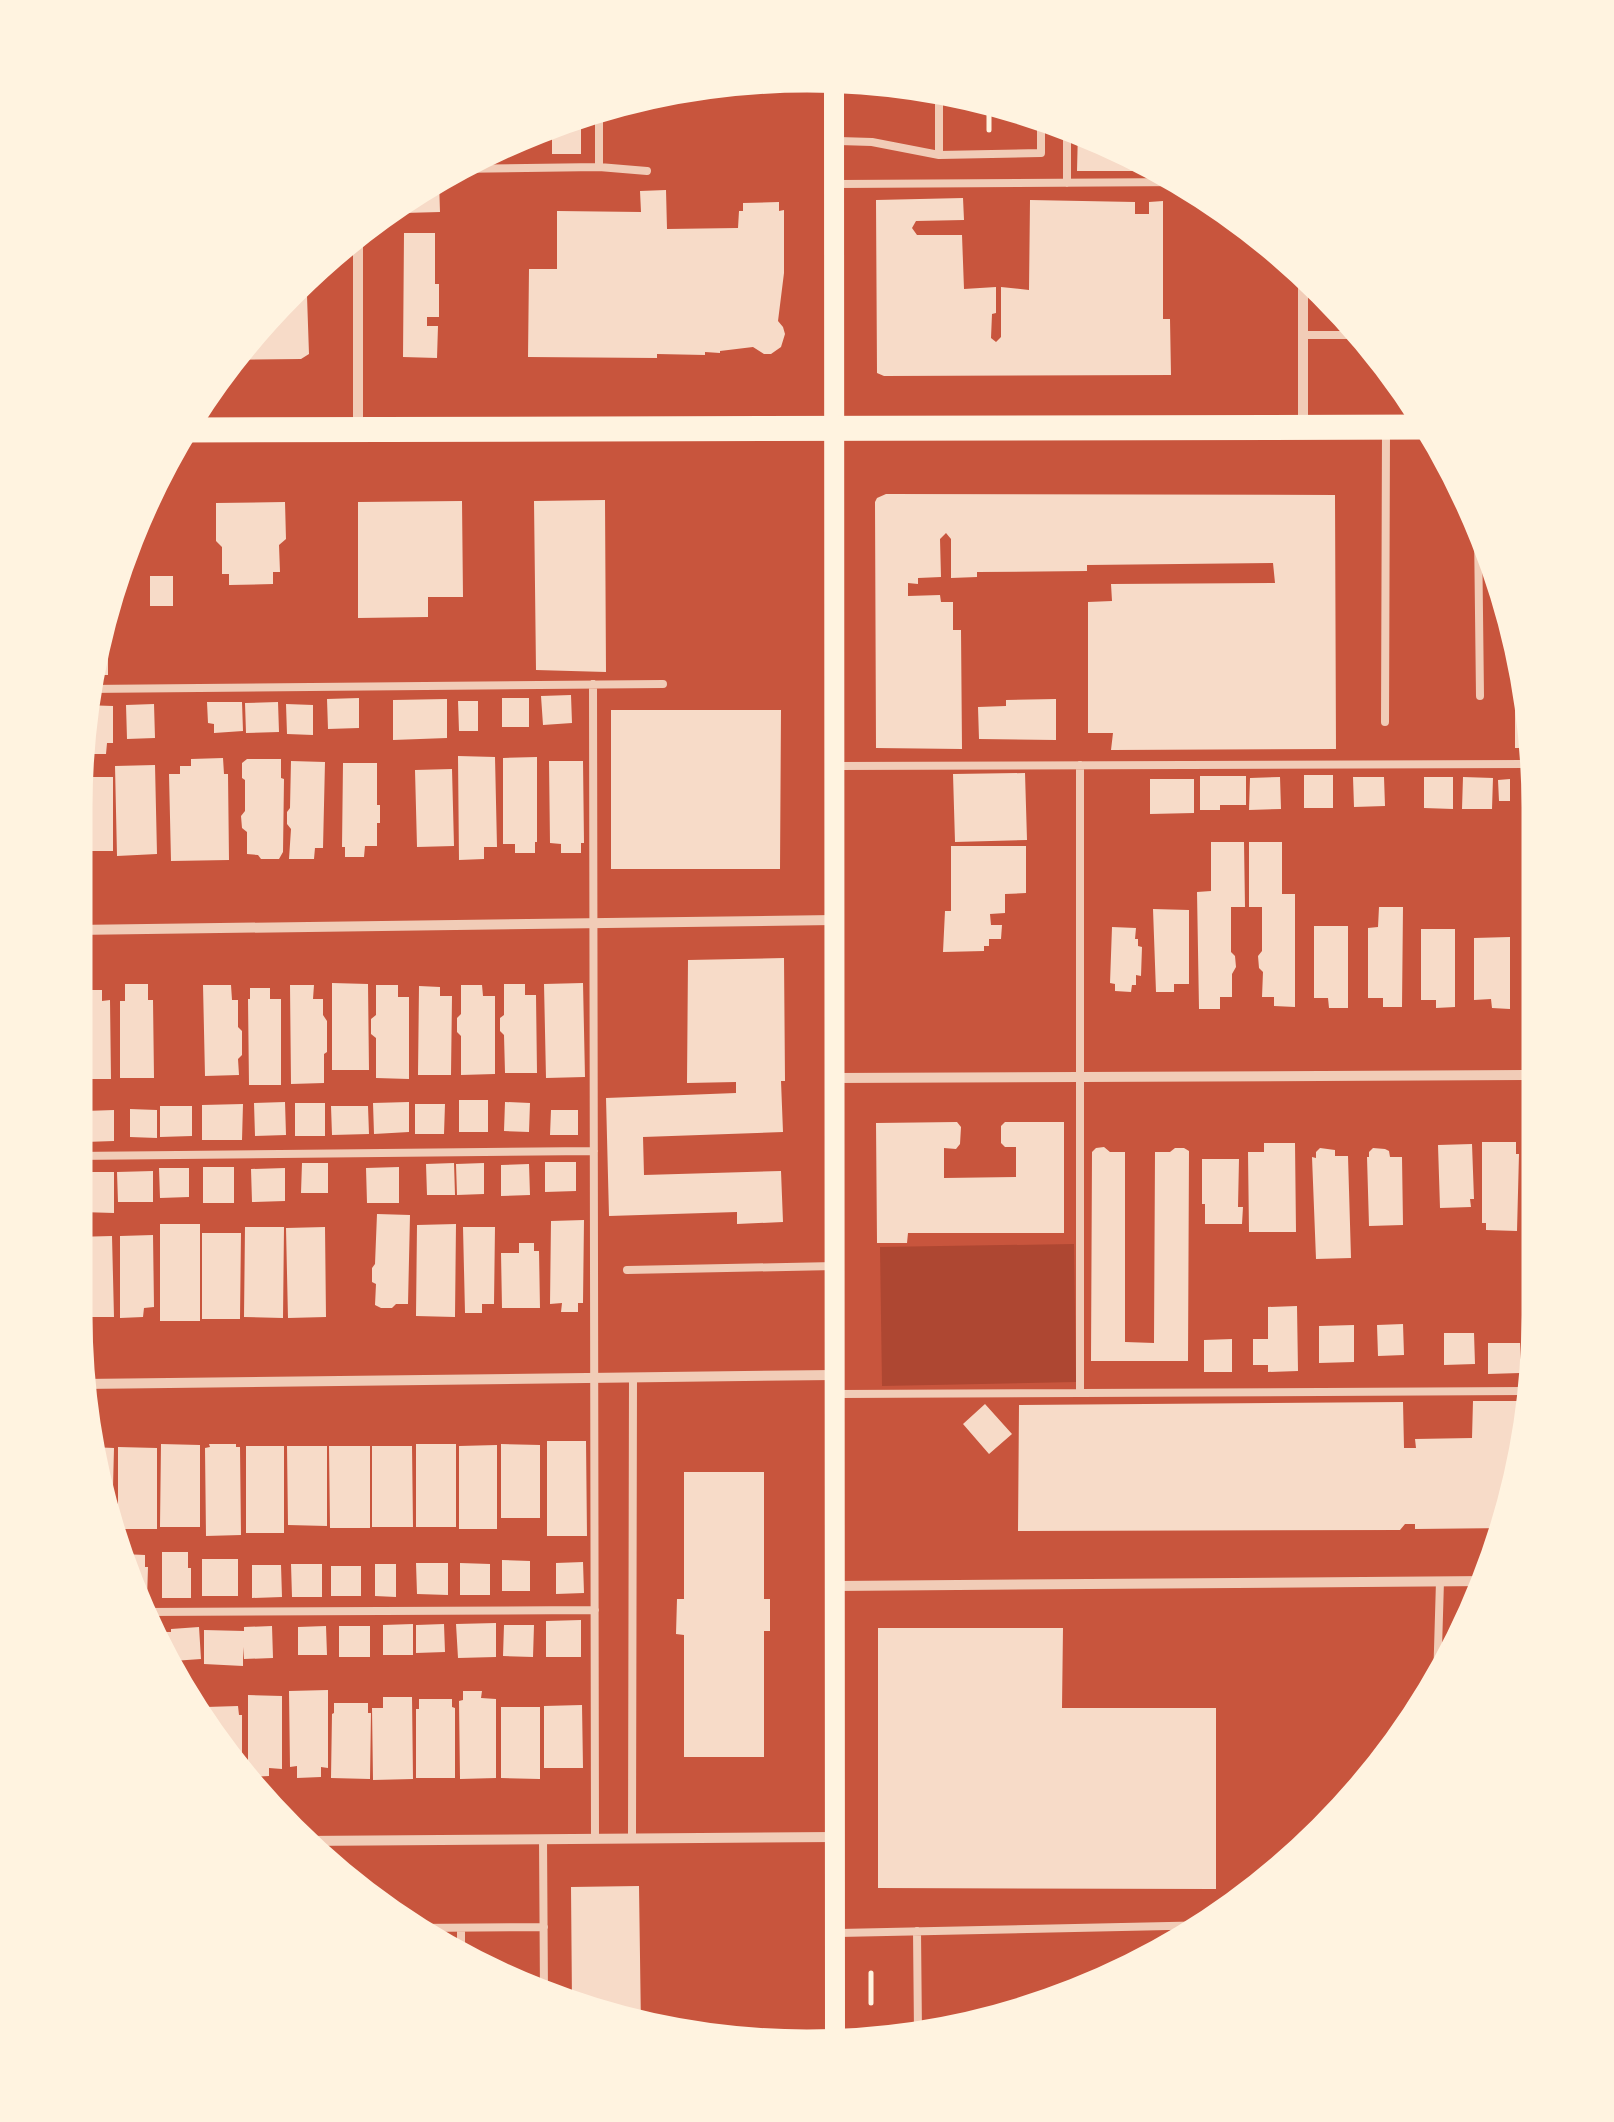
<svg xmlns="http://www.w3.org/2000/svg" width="1614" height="2122" viewBox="0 0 1614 2122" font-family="Jost,sans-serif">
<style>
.green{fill:#ae4732}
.building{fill:#f7dbc8}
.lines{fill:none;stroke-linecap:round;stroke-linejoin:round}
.path{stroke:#fff3e0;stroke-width:5}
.service{stroke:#f1ccb7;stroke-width:8}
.minor{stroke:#f1ccb7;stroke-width:10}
.secondary{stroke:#fff3e0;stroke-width:20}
.primary{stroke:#fff3e0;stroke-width:25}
.rim{fill:none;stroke:#fff3e0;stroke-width:5}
</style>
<rect width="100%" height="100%" fill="#c8553d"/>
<!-- green -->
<path class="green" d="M1074 1244 1076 1382 882 1386 880 1247Z"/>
<!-- building -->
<path class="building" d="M552 122H581V154H552Z
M1078 130 1092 131 1110 140V143L1135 154V171H1077Z
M513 135 512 156 473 157Z
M439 181 440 212 404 213V194L426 182Z
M666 190 667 229 738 228 739 211H743V203L779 202V211L784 210V273L778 321 783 327 785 334 781 347 771 354H764L753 347 720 351V353L705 352V355L657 354V358L528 357 529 269H557V211L641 212 640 191Z
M963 198 964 220 916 221 912 228 917 235H962L964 289 996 287V313L992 314 991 338 996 342 1001 337V287L1029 290 1030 200 1135 202V214H1149V202L1163 201V319H1170L1171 375 884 376 877 373 876 200Z
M404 233H435V284H439V317H427V326H438L437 358 403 357Z
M307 296 309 354 301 359 224 360 292 297Z
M886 494 1335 495 1336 749 1111 750 1113 733H1088V602L1112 601 1111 584 1275 583 1273 563 1087 565V571L977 572V577L951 578V539L946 533 940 539 941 577 918 578V584L908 583V596L940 595 941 602H953V630H961L962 749 876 748 875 502 877 498Z
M605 500 606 672 536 670 534 501Z
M462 501 463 597H428V617L358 618V502Z
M285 502 286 539 279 545 280 572H273V584L229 585V574H222V547L216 541V503Z
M150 576H173V606H150Z
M108 591V675H88L98 616Z
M1515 632 1535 712V748H1515Z
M571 695 572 723 543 725 541 696Z
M359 698V728L328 729 327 699Z
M502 698H529V727H502Z
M447 699V738L393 740V700Z
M1056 699V740L979 739 978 707 1006 706V700Z
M458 701H478V731H459Z
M207 702H242L243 731 214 733V724L208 723Z
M278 702 279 732 246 733 245 703Z
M154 704 155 738 127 739 126 705Z
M286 704 313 705V735L287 734Z
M83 705 113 706V743H107L106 754H82Z
M611 710H781L780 869H611Z
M458 756 495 757 497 847H484V859L459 860Z
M537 757V842H535V853H515V844H503V758Z
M223 758 224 774H228L229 860 171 861 169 774H180V766H191V759Z
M247 759H281V778L284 779 283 852 279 859H261L258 855 247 854V832L242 828 241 816 245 811V780L242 778V763Z
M291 761 325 762 323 848H315L314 859H289L291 829 287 824V812L290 808Z
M549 761H583L584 843H581V853H561V844L550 843Z
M343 763H377V805H380V823H377V846H365L364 857H345V847H342Z
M155 765 157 854 117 856 115 766Z
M452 769 454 846 417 847 415 770Z
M1025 773 1027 840 955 842 953 774Z
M1304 775H1333V808H1304Z
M1200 776H1246V805H1220V810H1200Z
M75 777H113V851H75Z
M1280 777 1281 809 1249 810 1250 778Z
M1353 777H1384L1385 806 1354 807Z
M1424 777H1453V809L1424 808Z
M1463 777 1493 778 1492 809H1462Z
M1529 777H1535V808H1529Z
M1150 779H1194V813L1150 814Z
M1510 779V801H1499L1498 780Z
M1211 842H1244L1245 907H1231V952L1235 956 1236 967 1232 974V997H1220V1009H1199L1197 892 1211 891Z
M1249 842H1282V894H1295V1007L1274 1006V997H1262L1263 972 1259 968 1258 956 1262 951V907H1249Z
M951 846H1026V893L1005 894V913L990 914 991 925H1002L1001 939H989V946H984V951L943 952 945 911H951Z
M1379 907H1403L1402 1007H1383V998H1368V928L1378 927Z
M1153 909 1189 910V984H1174V992H1156Z
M1531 916H1535V1011L1524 1010 1522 921 1531 920Z
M1314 926H1348V1008H1329L1328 998H1314Z
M1112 927 1136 928 1135 939H1138V946L1142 947 1141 976 1136 975V985H1132L1131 992 1115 991V984L1110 983Z
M1421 929H1455V1007L1436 1008V1000H1421Z
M1510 937V1009L1492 1008 1491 999 1474 1000V938Z
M784 958 785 1081H781L783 1132 643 1137 644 1175 781 1171 783 1222 737 1224V1212L609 1216 606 1098 736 1093V1082L687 1083 688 960Z
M332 983 368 984 369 1070H332Z
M583 983 585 1077 546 1078 544 984Z
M125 984H148V1000H153L154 1078H120V1001H125Z
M504 984H525V995H536L537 1073H505L504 1035 500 1031V1018L504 1015Z
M203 985H231L232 1000H238V1027L242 1031V1055L238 1059 239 1075 205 1076Z
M290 985H314L313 999H323V1015L327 1021V1052L324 1054V1083L291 1084Z
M376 985H398V997H409V1079L376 1078V1038L371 1034V1019L376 1015Z
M461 985H482L483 996H495V1074L461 1075V1036L457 1032V1018L461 1014Z
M419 986 440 987V996H452L451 1075H418Z
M250 988H270V999H281V1085H249L248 999H250Z
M85 990H102V1001L110 1000 111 1079H78L79 1046 73 1043 74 1031 78 1027V1000H86Z
M459 1100H488V1132H459Z
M285 1102 286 1135 255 1136 254 1103Z
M409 1102V1132L374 1134 373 1103Z
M505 1102 530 1103 529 1132 504 1131Z
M295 1103H325V1136H295Z
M243 1104 242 1140H202V1105Z
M415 1104H445L444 1134H415Z
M160 1106H192V1136L160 1137Z
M331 1106H368L369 1134 332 1135Z
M130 1109 157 1110V1138L130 1137Z
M114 1110V1141L85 1142V1111Z
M551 1110H578V1135H550Z
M957 1122 961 1127 960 1144 956 1149 944 1148V1178L1016 1177V1147H1005L1001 1143V1126L1005 1122H1064V1233H908L907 1243H877L876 1123Z
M1482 1142H1516V1154H1519L1517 1231 1486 1230V1223H1482Z
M1535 1142V1229H1525L1524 1143Z
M1264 1143H1295L1296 1232H1249L1248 1152H1264Z
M1472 1144 1474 1199H1470L1471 1207 1440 1208 1438 1145Z
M1104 1147 1110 1152H1125V1342L1154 1343 1155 1152H1170L1175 1148H1184L1189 1151 1188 1361H1091L1092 1152 1096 1148Z
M1320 1148 1335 1150V1156H1348L1351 1258 1316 1259 1312 1157 1316 1158V1152Z
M1373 1148 1385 1149 1389 1151 1390 1157H1402L1403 1225 1369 1226 1367 1157H1369V1152Z
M1202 1159H1239L1238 1207H1243L1242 1224H1205V1204H1202Z
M545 1162H576V1191L545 1192Z
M302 1163H328V1193H301Z
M454 1163 455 1195H427L426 1164Z
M484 1163V1194L457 1195 456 1164Z
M529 1164 530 1195 501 1196V1165Z
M203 1167H234V1203H203Z
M399 1167V1203H367L366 1168Z
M159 1168H189V1197L160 1198Z
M285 1168V1201L252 1202 251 1169Z
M153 1171V1202H118L117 1172Z
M80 1172H114V1213L81 1212Z
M377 1214 410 1215 408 1304H396L392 1308H381L375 1305 376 1284 372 1282V1268L375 1264Z
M584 1220 583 1303H578V1312H561L562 1303 550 1304 551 1221Z
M160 1224H200V1321H160Z
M456 1224 455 1317 416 1316 417 1225Z
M245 1227H284L283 1318 244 1317Z
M325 1227 326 1317 288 1318 286 1228Z
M463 1227H495L494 1304H482V1313H465Z
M202 1233H241L240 1319H202Z
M153 1235 154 1307 144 1308 143 1317 120 1318V1236Z
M112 1236 114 1317H75L74 1237Z
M519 1243H534V1251H539L540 1308H502L501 1253H519Z
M1297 1306 1298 1371 1268 1372V1365H1253V1339H1268V1307Z
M1403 1324 1404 1355 1378 1356 1377 1325Z
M1354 1325V1362L1319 1363V1326Z
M1444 1333H1474L1475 1364 1444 1365Z
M1232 1339V1372H1204V1340Z
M1529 1341H1535V1374H1530Z
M1488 1343H1520V1373L1488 1374Z
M1473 1401H1535V1411L1508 1528 1415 1529V1524H1405L1400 1530 1018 1531 1019 1405 1403 1402 1404 1448H1416L1415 1439 1472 1438Z
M985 1404 1012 1434 989 1454 963 1424Z
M547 1441H586L587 1536H547Z
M161 1444 200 1445V1527H160Z
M209 1444H236V1447H240L241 1535 206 1536 205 1448 210 1447Z
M416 1444H456V1527H416Z
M501 1444 540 1445V1518H501Z
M497 1445V1529H459V1446Z
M246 1446H284V1533H246Z
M287 1446H327V1526L288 1525Z
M329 1446H370V1528H330Z
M372 1446H412L413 1527H372Z
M90 1447 114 1448 112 1527H106L98 1506Z
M118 1447 157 1448V1529H118Z
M684 1472H764V1599H770V1631H764V1757H684V1635L676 1634 677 1599H684Z
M162 1552H188V1568H191V1598H162Z
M122 1554 145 1555V1567H148L147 1599 136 1598 121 1563Z
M202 1559H238V1596H202Z
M502 1560 530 1561V1591H502Z
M583 1562 584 1593 556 1594V1563Z
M416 1563H448V1595L417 1594Z
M460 1563 490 1564V1595H460Z
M291 1564H322V1597H292Z
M375 1564H396V1597L375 1596Z
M252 1565H281L282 1597 252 1598Z
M331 1566H361V1596H331Z
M581 1620V1657H546V1621Z
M496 1623V1657L458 1658 456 1624Z
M413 1624V1655H383V1625Z
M444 1624 445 1652 416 1653V1625Z
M504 1625H534L533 1657 503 1656Z
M272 1626 273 1658 244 1659 243 1647V1666L204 1664V1630L244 1631V1627Z
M326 1626 327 1655H298V1627Z
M339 1626H370V1657H339Z
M199 1627 201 1659 173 1661 172 1652 166 1651V1632H171V1629Z
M878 1628H1063L1062 1708H1216V1889L878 1888Z
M328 1690V1768L321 1767V1777L297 1778V1766L290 1767 289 1691Z
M463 1691H482L481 1698 496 1699V1778L460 1779 459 1701 463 1700Z
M248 1695 282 1696V1769L269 1768V1776L251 1777V1769H248Z
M383 1697H412L413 1779 373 1780 372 1708H383Z
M419 1699H452V1707L455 1708V1778H416V1709H419Z
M334 1703H368V1713H371L370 1779 331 1778 332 1714 334 1713Z
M582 1705 583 1768H544V1706Z
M238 1706 239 1715H242V1769L203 1721 206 1707Z
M501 1707H540V1779L501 1778Z
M639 1886 641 2028 572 2004 571 1887Z"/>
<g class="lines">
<!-- path -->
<path class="path" d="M989 99V130
M871 2003V1973"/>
<!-- service -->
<path class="service" d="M599 106V167
M1067 122V183
M839 141 872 142 939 155 1041 153V114
M939 155V85
M450 169 599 167 647 171
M838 184 1189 182
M1303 335H1365
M593 684 595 1839
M86 689 663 684
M1480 696 1478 530 1481 526
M1385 722 1386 432
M835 766 1535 764
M73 1156 594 1151
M627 1270 835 1266
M1080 1393V765
M839 1394 1535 1391
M142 1612 595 1610
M1437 1683 1440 1581
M543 1839 544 1995
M632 1839 633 1377
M414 1928 544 1927
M461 1928V1960
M917 1931 918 2033
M839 1933 1216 1925
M838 2033H928"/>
<!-- minor -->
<path class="minor" d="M358 427V234
M1303 428V269
M74 930 834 920
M834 1078 1535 1075
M82 1384 834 1375
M836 1586 1488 1581
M301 1841 835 1837"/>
<!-- secondary -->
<path class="secondary" d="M834 75 835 2047"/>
<!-- primary -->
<path class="primary" d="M181 430 1432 427"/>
</g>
<!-- crop -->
<path d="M0 0H1614V2122H0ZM807 90H807A717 717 0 0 1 1524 807V1315A717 717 0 0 1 807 2032H807A717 717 0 0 1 90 1315V807A717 717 0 0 1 807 90Z" fill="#fff3e0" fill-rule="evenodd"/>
<path class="rim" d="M807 90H807A717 717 0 0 1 1524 807V1315A717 717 0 0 1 807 2032H807A717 717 0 0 1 90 1315V807A717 717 0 0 1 807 90Z"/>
</svg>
